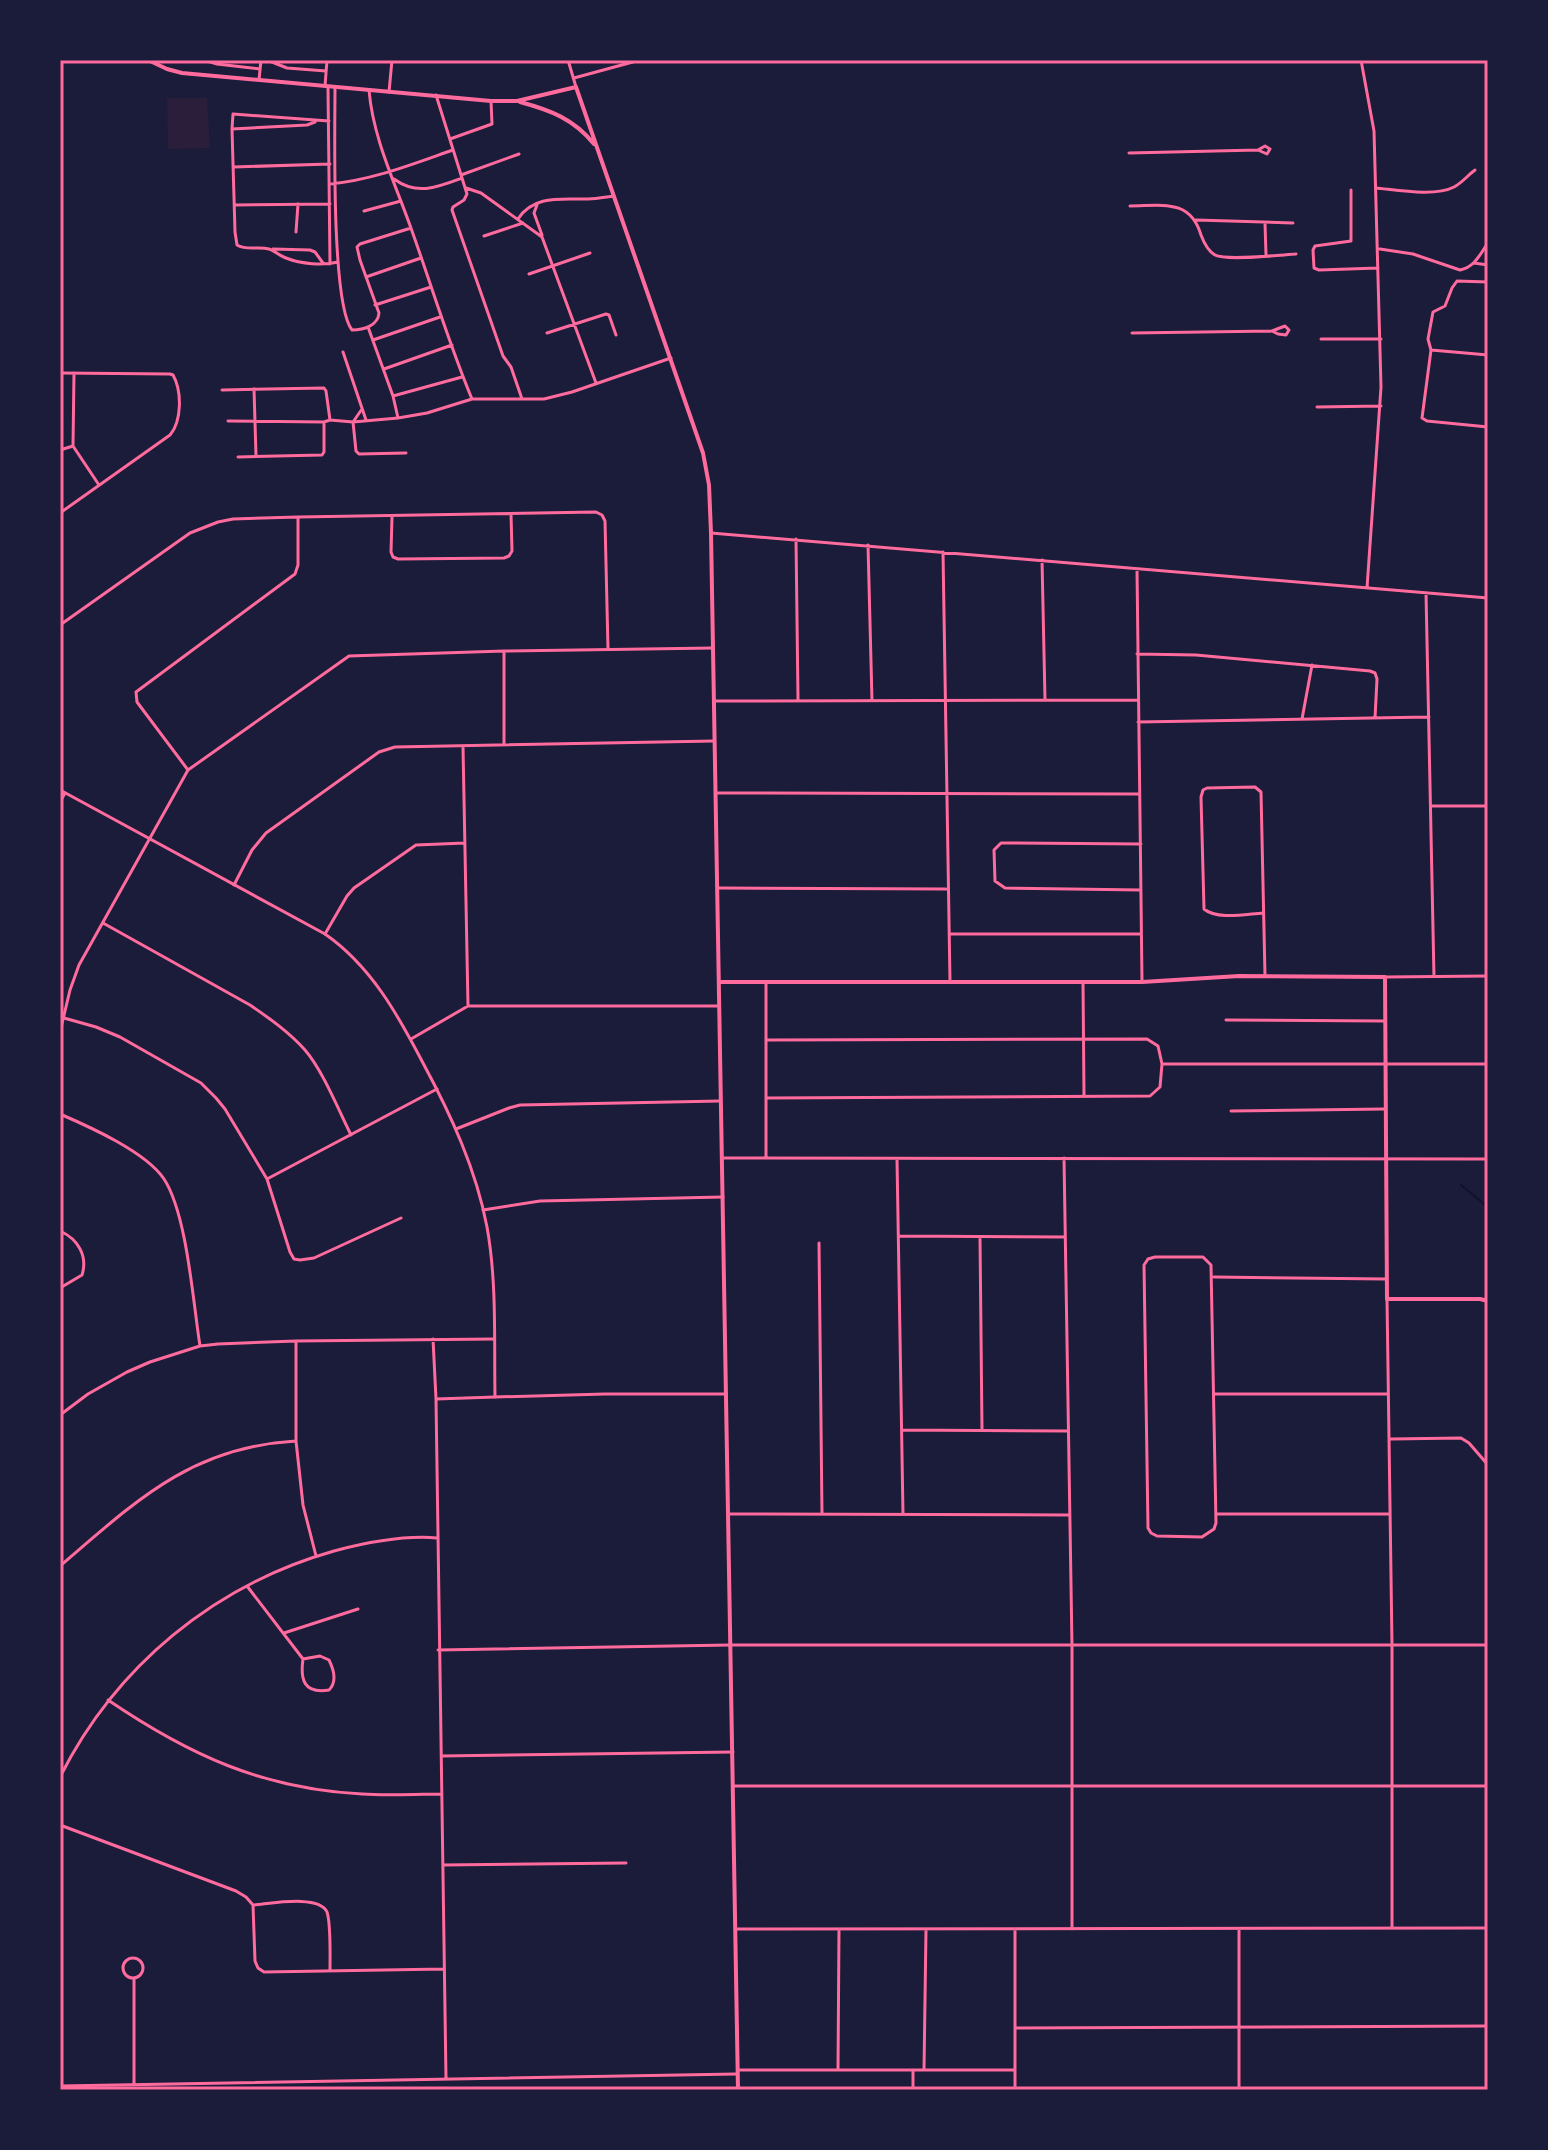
<svg xmlns="http://www.w3.org/2000/svg" width="1548" height="2150" viewBox="0 0 1548 2150" font-family="Poppins,sans-serif">
<style>
.green{fill:#2a1e3b}
.lines{fill:none;stroke-linecap:round;stroke-linejoin:round}
.stream{stroke:#12122b;stroke-width:2}
.minor{stroke:#ff6b9d;stroke-width:3}
.tertiary{stroke:#ff6b9d;stroke-width:3}
.secondary{stroke:#ff6b9d;stroke-width:4}
.neatline{fill:none;stroke:#ff6b9d;stroke-width:3}
</style>
<rect width="100%" height="100%" fill="#1b1b3a"/>
<!-- green -->
<path class="green" d="M167 98H207L210 148 168 149Z"/>
<g class="lines">
<!-- stream -->
<path class="stream" d="M1461 1185 1488 1207"/>
<!-- minor -->
<path class="minor" d="M204 60 217 64 260 69
M267 60 287 68 326 71
M1361 60 1374 131 1381 387 1367 588
M1485 60 1488 64
M574 78 640 60
M259 80 261 60
M325 86 327 60
M335 87C335 129 331 304 352 330 363 330 378 326 379 313L360 260 357 247 360 244 411 228
M328 88 330 264
M369 90C373 139 396 185 412 231 432 287 449 344 472 399
M389 92 392 60
M436 95 467 194 464 200 453 207 452 210 503 356 511 367 522 399
M329 121 233 114 232 129 235 232 237 245C247 251 258 246 269 249 275 251 280 256 286 258 301 264 323 266 338 262
M232 129 307 125 315 122
M450 139 492 124 491 101
M1129 153 1258 150 1265 146 1270 149 1267 154 1258 150
M234 167 330 164
M461 175 519 154
M394 179C417 196 438 187 462 178
M330 184C373 180 413 164 453 150
M466 188 481 193 542 237 596 383
M1376 188C1397 190 1435 197 1454 187 1462 183 1468 175 1475 170
M1351 190V241L1315 246 1313 250 1314 268 1319 270 1378 268
M235 205 330 204
M537 205 534 213 542 235
M1130 206C1161 206 1190 198 1201 235 1204 243 1208 251 1215 255 1226 261 1280 255 1296 254
M364 211 401 201
M518 219C534 194 563 200 588 199 597 199 606 197 614 196
M1196 220 1293 223
M1265 223 1266 255
M296 232 298 204
M484 236 523 223
M273 249 310 250 315 252 323 263
M1380 249 1413 254 1460 270C1475 267 1480 254 1488 243
M1474 263 1488 265
M529 274 590 253
M366 277 421 258
M1488 282 1457 281 1452 288 1445 306 1433 312 1428 339 1431 350 1422 418 1427 421 1488 427
M375 305 431 287
M368 327 393 396 398 418
M547 333 606 314 609 315 616 335
M1132 333 1272 331 1285 326 1289 330 1286 335 1278 334 1272 331
M1321 339H1381
M373 340 440 317
M1431 350 1488 355
M343 352 366 420
M384 369 452 345
M60 373 170 374 173 375C182 391 182 421 170 435L60 513
M254 389 256 456
M222 390 324 388 326 391 330 420
M393 396 462 377
M1317 407 1381 406
M362 409 353 422 356 451 359 454 406 453
M228 421 324 422 330 420 353 422 398 418 427 413 472 399H544L572 392 671 358
M73 446 99 485
M60 450 73 446 74 373
M238 457 322 455 324 452V422
M392 517 391 552 393 557 398 559 504 558 509 556 512 551 511 514
M711 533 1488 598
M796 539 798 699
M868 545 872 701
M943 552 950 982
M1042 560 1045 700
M1137 569 1142 981
M1426 593 1434 977
M60 625 190 533 218 522 233 519 298 517 596 512 602 515 605 521 608 649
M504 651V745
M1137 654 1196 655 1370 671 1375 673 1377 679 1375 718
M715 701 1138 700
M1302 719 1312 665
M1138 722 1429 717
M463 747 468 1006
M188 770 137 702 136 692 295 574 298 565V517
M716 793 1139 794
M60 802 65 793
M1432 806H1488
M1141 844 1001 843 994 850 995 881 1005 888 1141 890
M234 885 252 850 266 833 379 752 395 747 714 741
M718 888 946 889
M1263 913C1246 914 1217 920 1204 909L1201 797 1203 790 1207 788 1255 787 1261 792 1265 976
M103 923 250 1005C269 1018 289 1032 305 1050 323 1071 338 1109 351 1135
M325 934 347 896 354 888 416 845 465 843
M949 934H1141
M1385 977 1488 976
M1083 982 1084 1096
M64 1018 96 1027 120 1037 201 1083 216 1098 225 1109 267 1179 290 1252 294 1259 300 1260 314 1258 401 1218
M1226 1020 1384 1021
M60 1032 70 990 79 965 188 770 349 656 504 651 713 648
M411 1039 468 1006H718
M1162 1064H1488
M766 1098 1150 1096 1160 1087 1162 1064 1158 1046 1147 1039 767 1040
M1231 1111 1384 1109
M60 1114C90 1127 146 1152 164 1179 187 1214 193 1302 200 1346
M456 1129 509 1108 520 1105 720 1101
M722 1158 1488 1159
M766 1158V982
M1064 1158 1072 1646V1929
M897 1159 903 1514
M267 1179 437 1089
M483 1210 540 1201 723 1197
M60 1231C78 1239 88 1256 82 1275L60 1288
M899 1236 1065 1237
M980 1238 982 1429
M819 1243 822 1514
M1155 1257H1203L1211 1265 1216 1523 1214 1529 1202 1537 1157 1536 1151 1533 1148 1528 1144 1265 1148 1259Z
M1214 1277 1386 1279
M1387 1299 1392 1645V1927
M433 1339 436 1399 446 2079
M296 1342V1441L303 1505 316 1556
M1215 1394H1387
M436 1399 495 1397
M60 1415 88 1394 127 1372 150 1362 200 1346 218 1344 296 1341 494 1339
M902 1430 1067 1431
M1391 1439 1461 1438 1469 1443 1488 1465
M729 1514 1069 1515
M1217 1514H1389
M60 1566C136 1501 191 1447 296 1441
M247 1586 303 1659C300 1680 304 1694 329 1690 337 1682 334 1670 329 1660L320 1656 303 1659
M284 1633 358 1609
M438 1650 730 1645H1488
M108 1700C189 1755 263 1789 362 1794 388 1796 415 1794 441 1794
M441 1756 733 1752
M60 1777C116 1666 214 1585 334 1551 368 1542 403 1535 437 1538
M733 1786H1488
M60 1825 236 1891 246 1897 253 1905 255 1961 258 1968 264 1972 444 1969
M443 1865 626 1863
M253 1905C269 1904 319 1894 327 1912 331 1924 330 1956 330 1970
M736 1929 1488 1928
M1239 1930V2090
M123 1968a10 10 0 1 1 20 0a10 10 0 1 1-20 0Z
M134 1978V2084
M1015 2028 1488 2026
M738 2070H1015
M838 2070 839 1929
M924 2070 926 1930
M60 2086 736 2074
M913 2090V2071
M1015 2090V1930"/>
<!-- tertiary -->
<path class="tertiary" d="M568 60 576 87
M60 790 325 934C371 966 398 1015 423 1063 451 1115 476 1169 487 1227 497 1282 494 1341 495 1397L605 1394H726"/>
<!-- secondary -->
<path class="secondary" d="M148 60 167 69 182 73 491 101H517L576 87 703 453 709 485 711 533 738 2090
M520 102C550 110 574 119 594 144
M719 982H1142L1239 976 1385 977 1387 1299H1480L1488 1301"/>
</g>
<!-- border -->
<rect width="1548" height="2150" fill="none" stroke="#1b1b3a" stroke-width="124"/>
<rect x="62" y="62" width="1424" height="2026" class="neatline"/>
</svg>
